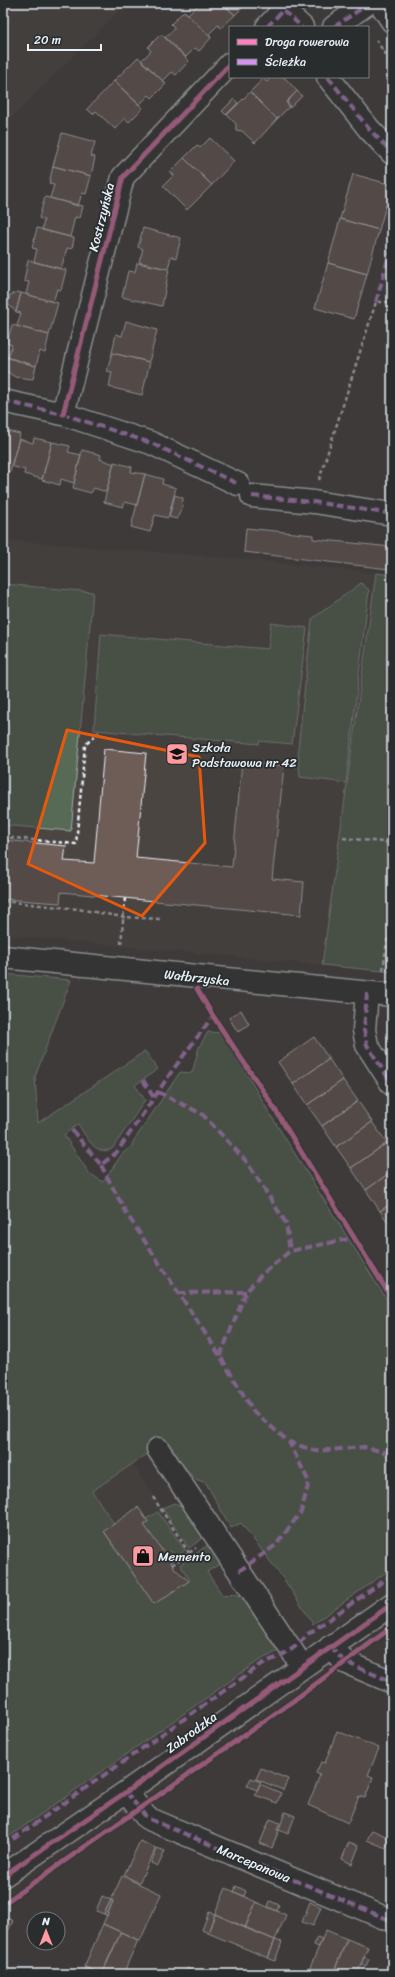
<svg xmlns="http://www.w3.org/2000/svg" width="395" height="1977" viewBox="0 0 395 1977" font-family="Sriracha,sans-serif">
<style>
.built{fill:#4c4543}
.green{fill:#566b56;stroke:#9faea7}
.building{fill:#6e5c57;stroke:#e8f1f8}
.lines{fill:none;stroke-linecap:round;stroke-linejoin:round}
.minor-casing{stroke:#e8f1f8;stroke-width:25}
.path{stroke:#e8f1f8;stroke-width:2.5;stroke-dasharray:4 3;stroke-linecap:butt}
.minor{stroke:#2a2d2e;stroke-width:22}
.quiet{stroke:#d193ec;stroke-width:4;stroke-dasharray:8 4;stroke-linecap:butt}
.cycleway-casing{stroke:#2a2d2e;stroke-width:8}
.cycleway{stroke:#ff80c0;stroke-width:5}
.marked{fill:none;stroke:#e8590c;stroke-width:3;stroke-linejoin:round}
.labels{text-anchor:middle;stroke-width:3.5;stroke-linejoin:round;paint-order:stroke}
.street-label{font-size:13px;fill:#e8f1f8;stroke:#2a2d2e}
.poi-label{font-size:13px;fill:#e8f1f8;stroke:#2a2d2e;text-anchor:start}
</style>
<rect width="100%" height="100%" fill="#3e3b3a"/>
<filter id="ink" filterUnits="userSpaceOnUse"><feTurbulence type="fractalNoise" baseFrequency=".025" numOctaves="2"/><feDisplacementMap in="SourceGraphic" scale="8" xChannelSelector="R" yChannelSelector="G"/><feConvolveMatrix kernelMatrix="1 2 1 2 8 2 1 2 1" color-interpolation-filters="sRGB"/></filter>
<g filter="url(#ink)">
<!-- built -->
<path class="built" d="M3 3H127L3 126Z
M3 540 243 559 376 573 322 965 3 935Z
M133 1465 212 1580 154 1604 104 1531 114 1524 92 1491Z"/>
<!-- green -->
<path class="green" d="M376 573 392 575V972L322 965Z
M361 583 369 590 346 783 300 777 298 749 312 619Z
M3 584 93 592 71 831 3 825Z
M271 623 307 628 292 744 259 741V744L94 730 101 634 268 649Z
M3 974 71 980 35 1077 38 1123 145 1051 158 1069 135 1085 145 1100 144 1102 112 1149C95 1157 86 1136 78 1124L64 1135 89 1173 103 1182 122 1154 132 1146 133 1142 180 1072 192 1073 199 1047 208 1032 223 1033 270 1114 392 1308V1568L313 1624 285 1581 241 1523 231 1528 206 1483 195 1479 164 1443 92 1491 114 1524 104 1532 154 1604 190 1580 180 1565 209 1544 221 1563 207 1572 223 1596 234 1594 244 1597 281 1650 260 1660 3 1841Z
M174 1503 184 1507 204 1537 189 1548 162 1508Z
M158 1512 185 1550 175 1558 171 1551 165 1555 144 1525 148 1522 146 1519Z"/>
<!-- building -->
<path class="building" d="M196 3H222L235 15 221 28 218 25 209 34 211 38 184 11 188 14 198 5Z
M222 3H247L235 15Z
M184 11 211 38 199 51 195 48 186 57 165 37 175 28 171 24Z
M161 34 189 61 176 75 172 72 163 81 141 61 151 51 148 47Z
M138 57 166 84 152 98 149 95 139 105 114 81Z
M271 77H284L297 91 287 102 290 106 277 119 250 92 263 79 267 82Z
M114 81 143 108 129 122 125 118 115 129 96 111 93 114 87 109Z
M297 91 302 96 290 108 286 102Z
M250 92 277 119 255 143 242 131 236 130V124L227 115Z
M234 99 238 103 226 115 222 111Z
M62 133 95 142 91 156 95 157 91 176 53 166Z
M210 138 234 161 212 185 184 158 197 145 200 148Z
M184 158 212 185 187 210 163 186 174 175 170 172Z
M53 166 91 176 86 194 82 193 78 206 50 198 54 185 49 184Z
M353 174 392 185 379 230 340 219Z
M45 197 83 206 80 218 75 217 70 237 42 230 44 220 39 218Z
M340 219 379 230 367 274 328 263Z
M37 228 74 238 72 249 67 248 61 269 34 262 37 249 32 248Z
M143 228 181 238 176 258 171 256 168 269 139 262 143 249 138 247Z
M28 260 66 270 61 290 57 289 53 302 26 294 29 282 24 281Z
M137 263 169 269 162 306 122 297 128 271 135 272Z
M328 263 367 274 354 319 315 308Z
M18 292 21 293 16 312 8 304 10 295Z
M21 293 58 303 49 335 17 326 21 313 16 312Z
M126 321 157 330 149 362 112 353 116 334 122 336Z
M12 325 49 335 45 353 40 351 36 366 8 358 12 345 7 343Z
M112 353 150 362 142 395 109 387 112 372 107 371Z
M4 356 36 366 33 379 15 377 3 369Z
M3 430 20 434 10 472 3 470Z
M34 438 52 442 42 479 24 474 25 470 11 466 19 439 33 443Z
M52 442 70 446 68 452 81 455 74 483 61 479 60 485 42 480Z
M82 450 101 455 100 459 114 464 106 492 94 488 91 493 73 488Z
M114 462 132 467 131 472 145 474 137 505 125 502 123 507 104 502Z
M145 474 163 479 162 484 176 488 168 518 155 515 150 532 131 527Z
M175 495 183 498 182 507 177 519 169 517Z
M246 528 313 535V539L391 547 389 569 244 552Z
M391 547H392V569H389Z
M104 749 146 753 136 858 232 867 242 762 284 766 272 879 304 882 301 915 61 892 60 903 3 899V840L66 846 64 861 94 863Z
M241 1010 249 1024 238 1032 229 1018Z
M388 1035 392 1036V1050L388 1044Z
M314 1037 329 1059 293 1084 278 1062Z
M329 1059 343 1080 307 1105 293 1084Z
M343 1080 358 1101 322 1126 307 1105Z
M358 1101 372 1122 336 1147 322 1126Z
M372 1122 387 1143 351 1168 336 1147Z
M387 1143 392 1151V1171L366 1190 351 1168Z
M392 1171V1203L380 1211 366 1190Z
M392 1203V1228L380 1211Z
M138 1507 148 1522 144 1525 169 1560 171 1555 174 1559 170 1562 175 1569 189 1581 154 1604 104 1531Z
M337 1731 379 1748 368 1775 373 1777 365 1798 359 1796 348 1823 308 1805 320 1775 316 1773 321 1762 325 1763Z
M261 1768 288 1779 283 1790 256 1779Z
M251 1778 261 1782 257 1790 247 1786Z
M260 1784 281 1793 277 1803 255 1795Z
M285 1812 295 1816 288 1834 279 1830Z
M270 1819 280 1823 277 1830H279L272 1848 260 1843Z
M372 1830 390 1838 386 1848 367 1840Z
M140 1841 156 1848 139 1883 124 1875Z
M349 1842 359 1846 352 1864 342 1859Z
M157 1848 165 1851 158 1866 151 1863Z
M122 1876 161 1894 140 1941 103 1924 113 1901 111 1900Z
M236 1886 246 1891 244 1896 234 1892Z
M226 1888 256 1902 245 1928 215 1914Z
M102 1896 111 1900 104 1914 96 1911Z
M111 1900 113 1901 107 1916 104 1914Z
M270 1901 279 1905 277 1911 268 1907Z
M256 1902 286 1915 275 1940 245 1928Z
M310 1902 321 1907 313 1926 302 1922Z
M209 1912 215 1914 208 1933 202 1930Z
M215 1914 275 1940 268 1958 208 1933Z
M3 1915 13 1921 3 1941Z
M103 1924 121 1932 101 1974 84 1967Z
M326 1930 347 1939 333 1974H319L309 1970Z
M121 1932 138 1940 123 1974H102Z
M317 1937 322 1939 319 1947 314 1945Z
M347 1939 368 1947 357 1974H333Z
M275 1940 282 1942 275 1961 268 1958Z
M364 1957 369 1959 366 1966 361 1964Z
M85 1967 101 1974H85L83 1973Z
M187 1968 200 1974H184Z"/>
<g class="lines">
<!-- minor casing -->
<g class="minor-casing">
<path id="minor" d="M380 3 392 21
M267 27 283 10 302 27
M334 27 368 3
M328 77 369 129 392 153
M3 401 63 414 151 443 238 484
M63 414 123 177 230 64
M252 496 314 502 392 514
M3 957 392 995
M367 993 364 1030 367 1045 392 1084
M158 1449 302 1666
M330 1647 345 1662 392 1682
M126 1792 147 1818 392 1921
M3 1876 126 1792 392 1604"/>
</g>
<!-- path -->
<path class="path" d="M376 40 392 64
M319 480 376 302H392
M3 837 76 844 85 745 99 732
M343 838 392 843
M387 842 392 807
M3 901 78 909 123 917 160 919
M121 944 125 898
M383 970 387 941 392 926
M153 1497 189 1553
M172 1565 196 1548"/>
<!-- minor -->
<use href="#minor" class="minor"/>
<!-- quiet -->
<path class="quiet" d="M267 27 283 10 302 27
M334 27 362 8
M328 77 369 129 392 153
M376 302 392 245
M3 401 63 414 151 443 238 484
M252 496 314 502 392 514
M367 993 364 1030 367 1045 392 1084
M143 1080 154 1098
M158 1092 202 1114 246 1161 286 1223 290 1251
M72 1130 101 1165 117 1152 172 1071 213 1016
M101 1165 125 1211 220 1356 254 1412 289 1442 316 1451 364 1447 392 1454
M178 1293 246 1292
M220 1356 246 1292 262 1274 290 1251 353 1238
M239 1571 276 1545 301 1512 309 1482 289 1442
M330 1647 345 1662 392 1682
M126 1792 147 1818 392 1921
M3 1846 265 1662C283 1656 295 1649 308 1634L392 1575"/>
<!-- cycleway casing -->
<g class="cycleway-casing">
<path id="cycleway" d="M63 414 123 177 230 64
M197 989 213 1016 271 1103 392 1299
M3 1876 126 1792 392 1604
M3 1904 293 1701 392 1627"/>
</g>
<!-- cycleway -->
<use href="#cycleway" class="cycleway"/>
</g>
</g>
<!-- marked area -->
<path d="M0 0H395V1977H0ZM67 730 199 757 205 843 142 916 28 864Z" fill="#3e3b3a" fill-opacity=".55" fill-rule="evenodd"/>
<path class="marked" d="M67 730 199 757 205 843 142 916 28 864Z"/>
<!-- icons -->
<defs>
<g id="school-square" transform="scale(1.15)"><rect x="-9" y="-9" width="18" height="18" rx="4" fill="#ff9aa2" stroke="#2a2d2e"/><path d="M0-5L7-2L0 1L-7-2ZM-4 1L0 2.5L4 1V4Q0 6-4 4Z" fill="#111"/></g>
<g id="shop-square" transform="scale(1.15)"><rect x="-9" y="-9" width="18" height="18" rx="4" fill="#ff9aa2" stroke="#2a2d2e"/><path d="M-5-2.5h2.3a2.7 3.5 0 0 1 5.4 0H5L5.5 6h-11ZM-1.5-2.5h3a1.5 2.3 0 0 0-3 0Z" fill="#111"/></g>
</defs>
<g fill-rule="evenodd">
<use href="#school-square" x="177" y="754"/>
<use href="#shop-square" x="143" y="1556"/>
</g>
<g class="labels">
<!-- street labels -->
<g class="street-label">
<text transform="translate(101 217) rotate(-76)" y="5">Kostrzyńska</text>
<text transform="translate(197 977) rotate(6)" y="5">Wałbrzyska</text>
<text transform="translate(191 1732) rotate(-36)" y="5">Zabrodzka</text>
<text transform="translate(254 1863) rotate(23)" y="5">Marcepanowa</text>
</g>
<!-- poi labels -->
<g class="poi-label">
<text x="192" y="752">Szkoła<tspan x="192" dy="15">Podstawowa nr 42</tspan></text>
<text x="158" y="1561">Memento</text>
</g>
</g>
<!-- margin -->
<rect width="395" height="1977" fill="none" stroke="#2a2d2e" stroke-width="16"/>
<rect x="8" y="8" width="379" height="1961" fill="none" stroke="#e8f1f8" stroke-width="1.5" filter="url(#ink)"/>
<!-- legend -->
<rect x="229" y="26" width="140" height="52" fill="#2a2d2e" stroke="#767b7f"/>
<rect x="237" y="39" width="20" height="6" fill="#ff80c0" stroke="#767b7f"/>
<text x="265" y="46" font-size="12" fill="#e8f1f8">Droga rowerowa</text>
<rect x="237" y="59" width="20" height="6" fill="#d193ec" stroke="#767b7f"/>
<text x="265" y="66" font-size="12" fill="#e8f1f8">Ścieżka</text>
<!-- north arrow -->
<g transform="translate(46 1931)"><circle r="19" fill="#2a2d2e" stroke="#767b7f"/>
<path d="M0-3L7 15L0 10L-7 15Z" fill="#ff9aa2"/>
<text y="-6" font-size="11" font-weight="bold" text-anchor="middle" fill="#e8f1f8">N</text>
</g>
<!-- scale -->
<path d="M28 44v6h73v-6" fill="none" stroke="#e8f1f8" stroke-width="2"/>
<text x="34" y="44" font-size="12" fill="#e8f1f8" stroke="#2a2d2e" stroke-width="3" paint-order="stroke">20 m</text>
</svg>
